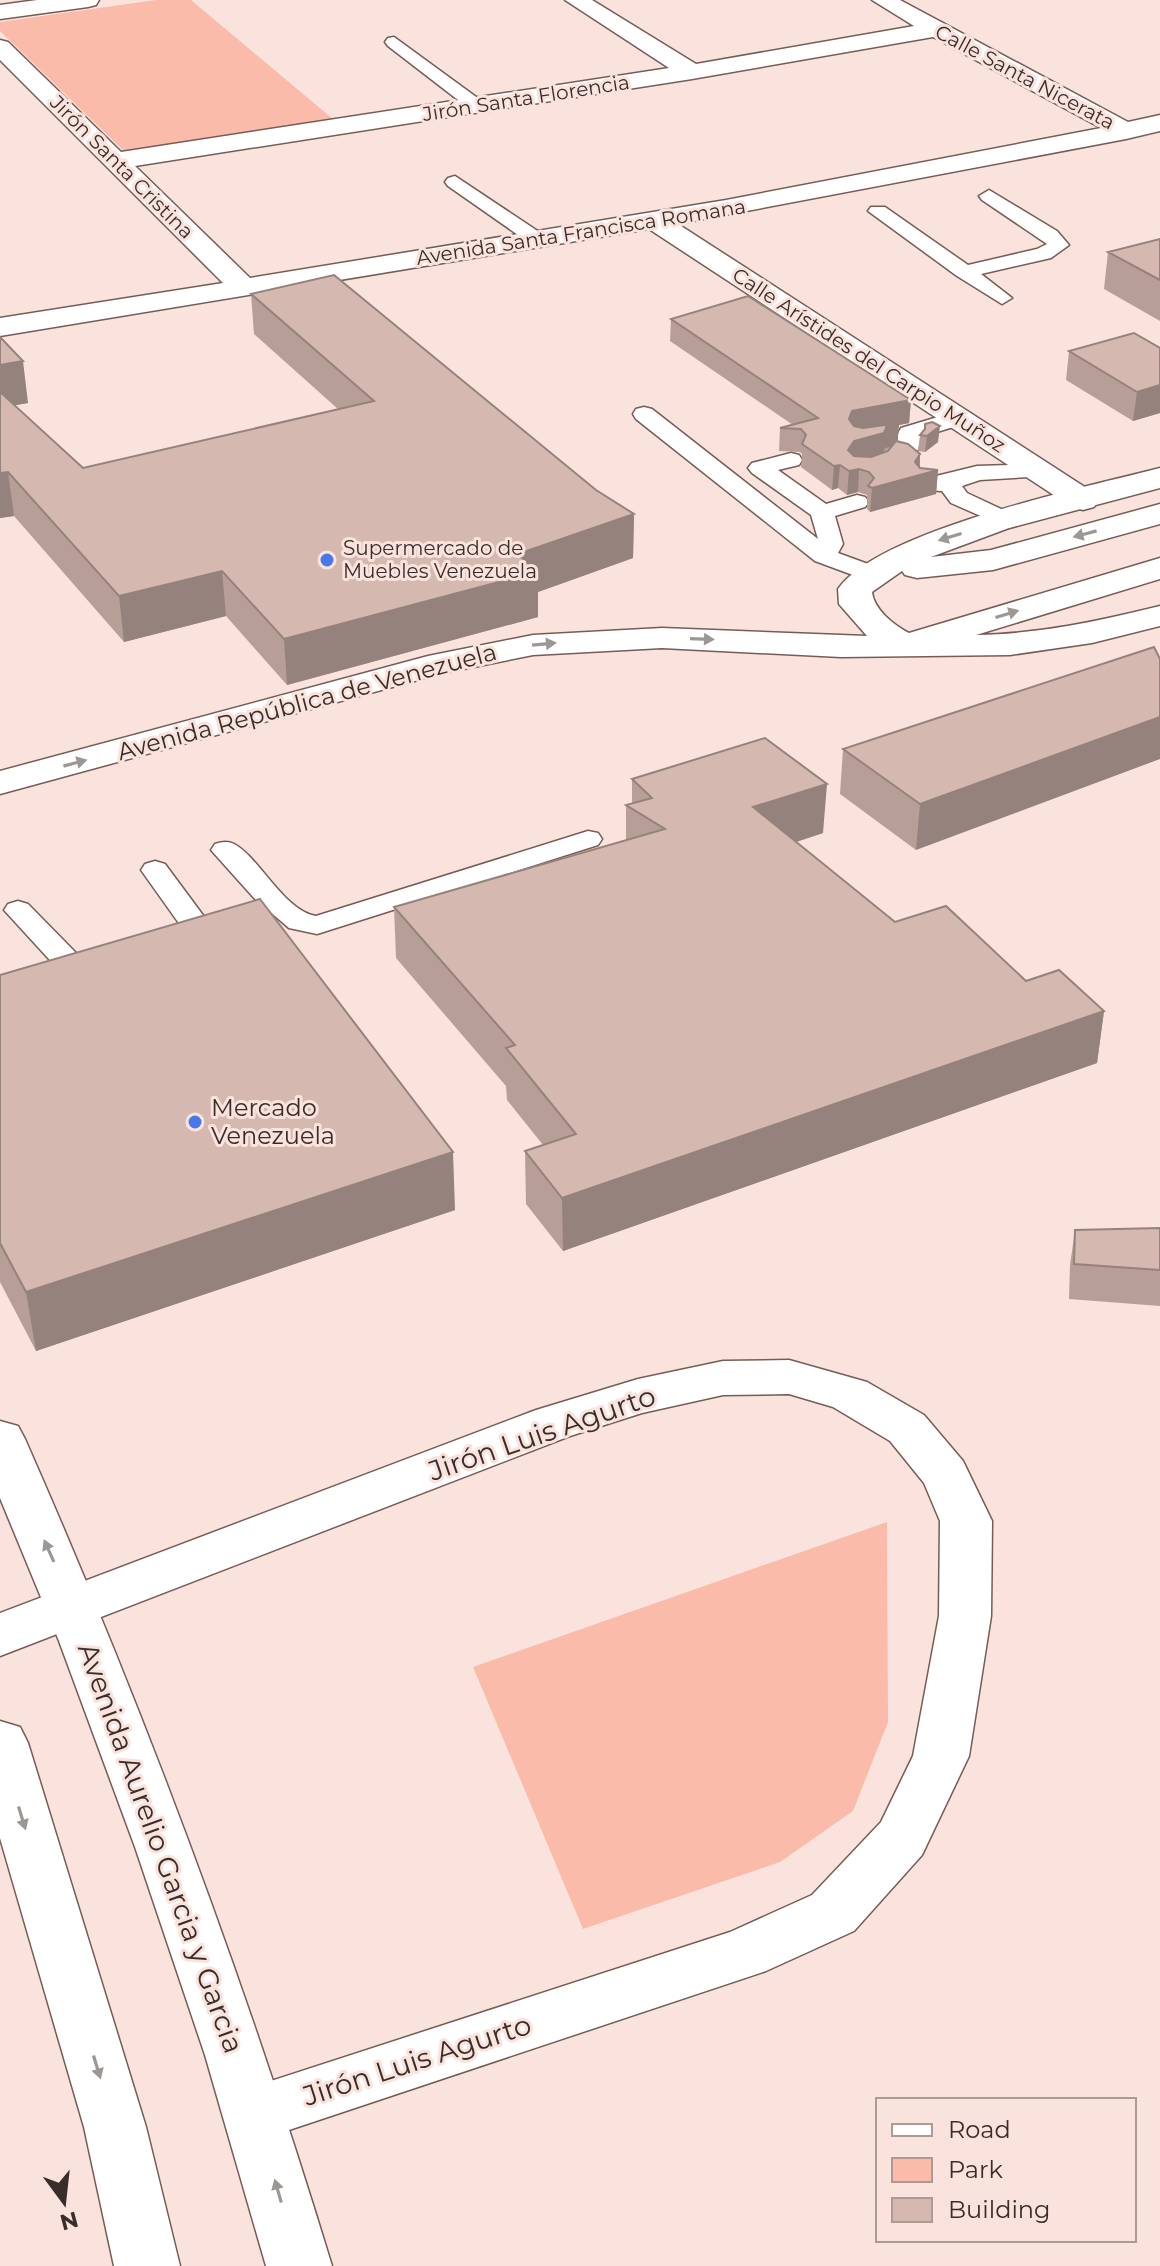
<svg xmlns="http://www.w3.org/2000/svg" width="1160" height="2266" viewBox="0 0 1160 2266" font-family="Montserrat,sans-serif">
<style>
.green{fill:#fabbab}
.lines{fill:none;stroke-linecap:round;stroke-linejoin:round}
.lane-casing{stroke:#765c56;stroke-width:3}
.street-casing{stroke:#765c56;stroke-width:3}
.secondary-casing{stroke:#765c56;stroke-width:3}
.primary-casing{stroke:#765c56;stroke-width:3}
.lane{fill:#fff;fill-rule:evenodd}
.street{fill:#fff;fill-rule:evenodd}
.secondary{fill:#fff;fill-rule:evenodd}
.primary{fill:#fff;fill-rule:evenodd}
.wall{fill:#b79f98}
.shaded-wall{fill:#95827c}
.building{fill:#d5b9b1;stroke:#95827c;stroke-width:2}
.oneway{fill:#9c9694}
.poi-dot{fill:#4878ea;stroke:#fbe3dd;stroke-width:3}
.labels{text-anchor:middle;stroke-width:6;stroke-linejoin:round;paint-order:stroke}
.far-street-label{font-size:20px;fill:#392d2a;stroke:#fbe3dd}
.far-poi-label{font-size:20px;fill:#392d2a;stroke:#fbe3dd;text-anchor:start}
.street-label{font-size:24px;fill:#392d2a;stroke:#fbe3dd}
.poi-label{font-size:24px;fill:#392d2a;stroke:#fbe3dd;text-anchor:start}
.near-street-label{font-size:28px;fill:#392d2a;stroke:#fbe3dd}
</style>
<rect width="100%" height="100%" fill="#fbe3dd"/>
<!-- green -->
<path class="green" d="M156 0H191L340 125 128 155 0 31V22Z
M887 1522 888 1722 853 1811 780 1862 583 1929 473 1667Z"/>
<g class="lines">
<!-- lane casing -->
<g class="lane-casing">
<path id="lane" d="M394 37 483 102 486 106 483 110H471L388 46 385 42 388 38Z
M455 176 545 236 548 240 545 244H531L448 186 445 182 448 178Z
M989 190 1057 231 1069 245 1051 258 981 274 1012 298 1002 304 957 276 868 211 871 207H885L968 265 1037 249 1047 244 982 200 979 196Z
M644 407 652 409 818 539 811 515 752 473 748 468 752 463 791 453 799 455 802 460 799 465 778 470 826 504 857 495 865 497 869 502 865 507 835 516 843 544 838 553 879 568 882 573 879 578H861L815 561 636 419 633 414 636 409Z
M958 411 966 413 969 418 966 423 921 437 918 450H902C897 443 896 435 901 428Z
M1038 464 1046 466 1050 471 1046 476 980 480 962 486 967 493 1016 516 1020 521 1016 526 1008 528 951 503 942 491 920 490 916 485 920 480 977 466Z
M588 831 598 833 602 839 598 845 317 934 289 928 254 898 211 850 215 844C221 842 228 841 234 844 259 857 284 911 316 916Z
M155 861 165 864 208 922 199 938 164 948 154 945 149 939 154 933 177 926 178 922 141 870 145 864Z
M18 901 28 904 77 954 104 948 114 951 119 957C107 974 77 974 58 969L4 910 8 904Z"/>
</g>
<!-- street casing -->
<g class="street-casing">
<path id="street" d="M37 0H99L96 5 88 7 0 19V5Z
M565 0H592L696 64 914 26 872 0H900L1128 122 1160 115V131L1126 139 678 224 1094 493 1099 500 1094 507 1083 510 1072 507 649 229 0 336V318L223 283 0 60V40L8 42 121 152 669 68ZM933 37 1101 128 726 200 250 278 135 166 692 79Z
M789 1360 867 1382 924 1415 963 1461 992 1521 991 1616 969 1756 922 1855 854 1931 766 1971 256 2141 234 2133 225 2113 234 2093 730 1932 812 1895 881 1822 913 1756 939 1616 940 1521 924 1483 890 1441 833 1407 789 1394 723 1395 642 1413 570 1436 0 1656V1613L536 1410 638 1379 723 1361Z"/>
</g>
<!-- secondary casing -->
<g class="secondary-casing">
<path id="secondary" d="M0 1421 18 1426 25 1439C144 1709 246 1983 332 2266H266L205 2055 135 1847 59 1641 0 1498Z
M0 1721 20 1727 28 1743 146 2127 180 2266H114L84 2127 0 1838Z"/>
</g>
<!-- primary casing -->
<g class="primary-casing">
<path id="primary" d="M1160 468V488L1009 528 931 557 991 550 1160 504V524L993 570 917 578 905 575 902 571 872 592C874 610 894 625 909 633L1160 558V579L976 635C1039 634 1099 621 1160 606V626L1092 643 1010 655 841 657 662 648 533 655 444 673 0 794V771L428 656 533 635 662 628 867 636 839 604 838 589C879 530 1087 487 1160 468Z"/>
</g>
<!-- lane -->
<use href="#lane" class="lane"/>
<!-- street -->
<use href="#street" class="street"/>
<!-- secondary -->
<use href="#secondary" class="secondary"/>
<!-- primary -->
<use href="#primary" class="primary"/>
</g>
<!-- wall -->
<path class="wall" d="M1160 239V321L1104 289 1108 252Z
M251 294 596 490 634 514 633 558 538 592V617L287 685 226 616 124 642 14 516 0 518V337L28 403 15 405 83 468 338 409 254 334Z
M671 319 911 400 909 423 899 425 897 441 920 454V468L938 470 936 494 870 512 867 509V495L858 492 847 495 838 488 832 490 801 467 802 454 800 452 779 451 780 428 793 425 670 341Z
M1160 348V413L1133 421 1066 380 1069 351Z
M925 430 938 442 925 452 918 451 920 435Z
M1154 647 916 850 840 794 843 749Z
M632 779 823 833 796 842 895 922 1026 981 1104 1011 1097 1063 563 1251 526 1204 525 1151 543 1145 507 1100 506 1086 396 958 394 907 626 840V805L632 804Z
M0 975 455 1210 36 1351 0 1282Z
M1160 1228V1306L1069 1299 1070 1265 1075 1230Z"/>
<!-- shaded-wall -->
<path class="shaded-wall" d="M23 361 28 403 0 408V365Z
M1160 385V413L1133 421 1137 392Z
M911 400 909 423 899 425 897 446 885 448 882 456 847 470 850 434 849 419 852 411Z
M940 426 938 442 925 452 927 436Z
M920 454 919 475 938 470 936 494 870 512 872 488 915 462Z
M840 465 838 488 832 490 834 466Z
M859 469 858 492 847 495 849 471Z
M8 472 14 516 0 518V473Z
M634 514 633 558 538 592V617L287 685 284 639 518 554Z
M222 571 226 616 124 642 119 596Z
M1160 717V759L916 850 920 804Z
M827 784 823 833 751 857 753 807Z
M1104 1011 1097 1063 563 1251 562 1198Z
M453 1152 455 1210 36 1351 26 1292Z"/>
<!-- building -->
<path class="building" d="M1160 239V280L1108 252Z
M334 275 596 490 634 514 518 554 537 572 284 639 222 571 119 596 8 472 0 473V392L83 468 374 401 251 294Z
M748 296 911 400 852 411 849 419 854 426 863 428 899 423 887 425 884 433 854 441 848 450 854 456 871 457 888 451 896 441 908 444 920 454 915 462 920 468 938 470 872 488 868 486 874 478 869 472 859 469 849 471 840 465 834 466 802 444 806 435 801 429 780 428 818 418 671 319Z
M1134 333 1160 348V385L1137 392 1069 351Z
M0 337 23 361 0 365Z
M932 422 940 426 927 436 920 435 925 429V424Z
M1154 647 1160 659V717L920 804 843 749Z
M765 738 827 784 753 807 895 922 946 906 1026 981 1059 970 1104 1011 562 1198 525 1151 576 1134 506 1048 515 1045 394 907 665 829 626 805 652 798 632 779Z
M260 899 453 1152 26 1292 0 1243V975Z
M1160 1228V1270L1074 1264 1075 1230Z"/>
<!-- one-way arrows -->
<defs><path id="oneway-solid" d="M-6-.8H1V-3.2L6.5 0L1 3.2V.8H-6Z" transform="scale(2)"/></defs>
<g class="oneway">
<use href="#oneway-solid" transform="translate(1085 534) rotate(165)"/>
<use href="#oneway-solid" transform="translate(950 537) rotate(163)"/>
<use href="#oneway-solid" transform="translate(1007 614) rotate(-17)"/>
<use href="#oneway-solid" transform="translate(702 639) rotate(2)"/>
<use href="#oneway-solid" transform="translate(544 644) rotate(-5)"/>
<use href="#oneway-solid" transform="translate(75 763) rotate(-15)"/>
<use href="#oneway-solid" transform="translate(49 1551) rotate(-114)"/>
<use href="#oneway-solid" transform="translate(22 1818) rotate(73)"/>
<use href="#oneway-solid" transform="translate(97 2067) rotate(73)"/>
<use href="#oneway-solid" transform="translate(278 2191) rotate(-106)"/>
</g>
<!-- markers -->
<g class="poi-dot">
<circle cx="327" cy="560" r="8"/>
<circle cx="195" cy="1122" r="8"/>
</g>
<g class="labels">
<!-- far-street labels -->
<g class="far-street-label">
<text transform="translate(1025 77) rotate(28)" y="7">Calle Santa Nicerata</text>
<text transform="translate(526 98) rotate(-9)" y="7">Jirón Santa Florencia</text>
<text transform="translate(122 167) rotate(45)" y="7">Jirón Santa Cristina</text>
<text transform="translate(581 232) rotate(-9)" y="7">Avenida Santa Francisca Romana</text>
<text transform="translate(869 360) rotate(33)" y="7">Calle Arístides del Carpio Muñoz</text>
</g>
<!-- far-poi labels -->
<g class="far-poi-label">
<text x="343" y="555">Supermercado de<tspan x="343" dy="23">Muebles Venezuela</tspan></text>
</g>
<!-- street labels -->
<g class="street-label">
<text transform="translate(307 702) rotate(-15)" y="8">Avenida República de Venezuela</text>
</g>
<!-- poi labels -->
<g class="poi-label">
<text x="211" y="1116">Mercado<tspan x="211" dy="28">Venezuela</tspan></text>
</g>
<!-- near-street labels -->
<g class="near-street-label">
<text transform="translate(542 1433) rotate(-19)" y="10">Jirón Luis Agurto</text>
<text transform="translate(161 1848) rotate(70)" y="10">Avenida Aurelio Garcia y Garcia</text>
<text transform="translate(417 2060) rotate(-18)" y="10">Jirón Luis Agurto</text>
</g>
</g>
<!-- legend -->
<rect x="876" y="2098" width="260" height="144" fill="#fbe3dd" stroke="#ad9a95" stroke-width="2"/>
<rect x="892" y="2124" width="40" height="12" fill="#ffffff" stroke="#ad9a95" stroke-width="2"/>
<text x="948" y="2138" font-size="24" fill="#392d2a">Road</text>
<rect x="892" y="2158" width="40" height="24" fill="#fabbab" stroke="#ad9a95" stroke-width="2"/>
<text x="948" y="2178" font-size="24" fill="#392d2a">Park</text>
<rect x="892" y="2198" width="40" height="24" fill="#d5b9b1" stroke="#ad9a95" stroke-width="2"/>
<text x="948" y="2218" font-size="24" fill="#392d2a">Building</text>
<!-- north arrow -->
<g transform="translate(64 2202) rotate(165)" stroke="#fbe3dd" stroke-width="6" paint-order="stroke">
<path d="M0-6L14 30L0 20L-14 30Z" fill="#392d2a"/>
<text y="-12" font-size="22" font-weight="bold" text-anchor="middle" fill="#392d2a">N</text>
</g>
</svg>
